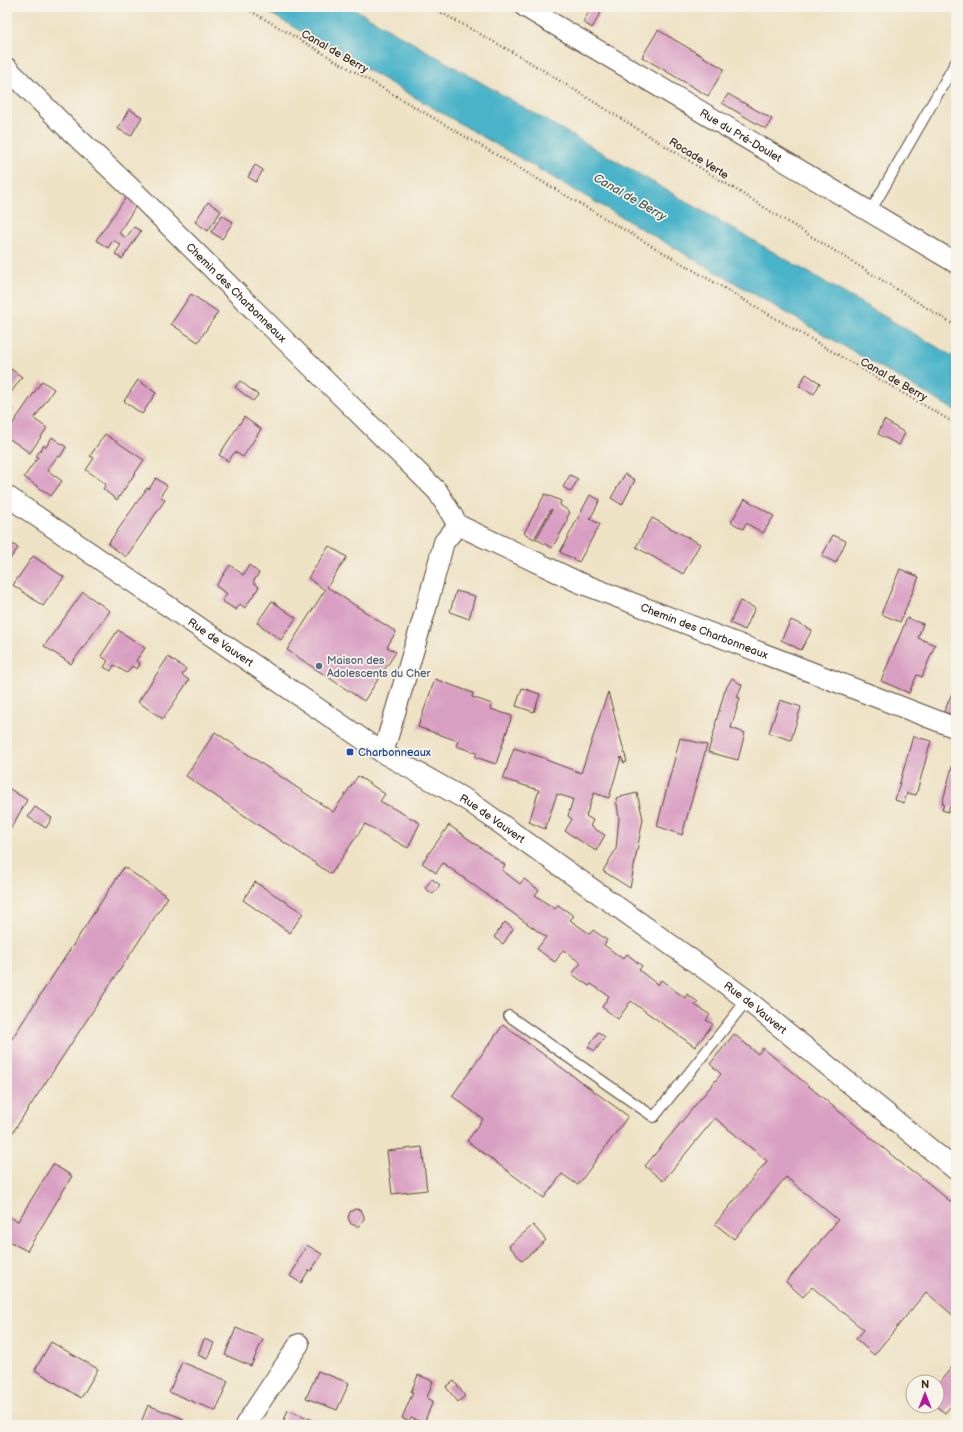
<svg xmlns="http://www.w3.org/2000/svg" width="963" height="1432" viewBox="0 0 963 1432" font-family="'Balsamiq Sans',sans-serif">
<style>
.water{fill:#4ab3c9;stroke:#426e74}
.building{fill:#d99fc2}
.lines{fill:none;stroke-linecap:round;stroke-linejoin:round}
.service-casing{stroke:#564637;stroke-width:12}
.minor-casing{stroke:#564637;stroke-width:22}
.path{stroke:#564637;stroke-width:2.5;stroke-dasharray:1 3;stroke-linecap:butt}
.service{stroke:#fff;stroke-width:10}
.minor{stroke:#fff;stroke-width:20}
.service-dot{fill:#5c6f8a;stroke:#f7f3e8;stroke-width:1.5}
.transit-dot{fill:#1a4fb4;stroke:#f7f3e8;stroke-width:1.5}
.labels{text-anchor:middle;stroke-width:3.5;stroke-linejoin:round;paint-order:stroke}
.street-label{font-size:11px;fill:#3b2a1e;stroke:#f7f3e8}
.service-label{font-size:11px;fill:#4e5e75;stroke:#f7f3e8;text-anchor:start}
.transit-label{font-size:11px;fill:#164399;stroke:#f7f3e8;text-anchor:start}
.water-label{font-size:12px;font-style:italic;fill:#405a5a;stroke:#f7f3e8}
</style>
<rect width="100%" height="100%" fill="#f7f3e8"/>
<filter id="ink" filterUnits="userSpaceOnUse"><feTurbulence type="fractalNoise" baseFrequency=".025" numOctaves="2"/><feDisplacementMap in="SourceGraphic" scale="8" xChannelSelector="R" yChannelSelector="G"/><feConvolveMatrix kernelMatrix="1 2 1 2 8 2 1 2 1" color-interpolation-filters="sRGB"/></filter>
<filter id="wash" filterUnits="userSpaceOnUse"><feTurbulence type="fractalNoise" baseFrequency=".012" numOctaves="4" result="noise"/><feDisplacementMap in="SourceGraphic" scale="16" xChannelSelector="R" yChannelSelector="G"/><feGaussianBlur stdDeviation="0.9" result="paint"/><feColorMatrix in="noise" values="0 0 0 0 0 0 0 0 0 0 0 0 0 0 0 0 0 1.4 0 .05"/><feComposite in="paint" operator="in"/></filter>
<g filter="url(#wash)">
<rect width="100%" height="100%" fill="#eee2c5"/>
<!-- water -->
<path class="water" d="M259 7H351L956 358V411Z"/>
<g id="blocks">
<!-- building -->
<path class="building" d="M592 7H604L592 28 583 22Z
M658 30 724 69 708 96 642 57Z
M728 94 772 119 766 129 722 103Z
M129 109 142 117 131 136 118 129Z
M255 165 263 170 256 182 248 177Z
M127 196 137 204 119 233 126 238 134 227 141 231 122 259 115 254 121 245 113 240 108 248 96 240Z
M208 202 221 211 208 231 195 222Z
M222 215 233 222 222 239 211 232Z
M191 294 218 312 198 342 171 324Z
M11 369 22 377 7 398V374Z
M806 374 820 383 814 394 799 386Z
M138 380 156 393 142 414 124 401Z
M42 381 54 389 34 419 47 428 30 453 7 437V432Z
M240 381 258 395 253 401 235 387Z
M7 405 13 410 7 419Z
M244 417 261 429 243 457 235 452 228 461 219 455Z
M884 420 905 433 899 445 878 434Z
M105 434 144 460 117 500 103 489 106 484 86 470 94 458 90 456Z
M52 437 66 447 60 457 58 456 47 470 62 481 51 496 24 477 38 457 36 456 44 445 46 447Z
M625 474 635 480 622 505 611 498Z
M570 475 578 479 571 492 563 487Z
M156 478 167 486 160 496 165 500 126 557 108 544 147 488 149 489Z
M545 494 561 501 560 505 570 512 567 518V522L552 548 536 539 552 510 551 509 534 539 524 533Z
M590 495 600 500 590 519 600 524 579 562 560 552Z
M745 499 774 516 763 533 746 523 743 529 731 522Z
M652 518 700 544 683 574 636 547Z
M833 535 846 541 836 563 822 556Z
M7 540 18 548 7 563Z
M329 546 347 557 327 587 396 632 387 647 396 652 364 701 287 650 325 590 308 578Z
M33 556 64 577 43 606 13 585Z
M230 565 243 575 249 565 259 573 253 582 259 587 245 608 240 604 236 610 222 601 227 594 216 586Z
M900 569 919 577 900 622 881 614Z
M456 591 475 596 469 619 450 612Z
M83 592 110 611 71 664 44 646Z
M272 601 296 618 281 640 257 623Z
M740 601 755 608 745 630 730 623Z
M907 618 923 624 918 638 935 645 922 677 917 675 909 693 881 681Z
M791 620 812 630 801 650 781 640Z
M118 630 145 648 136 661 140 664 137 669 132 666 127 673 114 665 111 671 104 667 108 661 101 656Z
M168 657 186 669 182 675 189 680 163 719 138 702Z
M732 678 742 685 737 697 740 698 731 728 745 733 738 760 708 752 716 725H715L725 690Z
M435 679 473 693 472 697 492 704 491 709 512 716 496 764 475 757 477 753 456 746 458 741 418 727Z
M522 688 540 694 534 712 516 706Z
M608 692 627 762 624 763 621 757 609 798 594 793 586 816 593 820 590 826 605 835 596 851 565 831 572 819 568 816 573 799 557 794 545 829 529 822 539 790 503 779 514 748 547 759 546 760 581 773Z
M952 693 956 695V716L944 712Z
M780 700 801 707 791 740 769 733Z
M215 732 333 812 358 776 385 794 380 801 420 823 408 848 365 824 331 874 186 776Z
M913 736 931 741 916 795 907 793 904 803 895 800Z
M680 738 707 745 682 835 657 826Z
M953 763 956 764V808L949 807 948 812 942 810 944 804H942Z
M7 787 27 800 7 835Z
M637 793 643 819 630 888 603 871 616 849 619 818 616 798Z
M35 807 52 818 46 828 28 817Z
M449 825 505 865 502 870 520 884 524 879 539 890 535 895 555 909 558 905 574 916 570 920 590 934 593 930 607 940 604 945 623 959 627 954 642 966 639 970 658 985 661 980 685 998 687 994 698 1002 695 1005 710 1015 706 1020 713 1024 695 1047 631 1001 618 1019 602 1007 609 996 591 984 589 986 572 974 581 963 563 950 555 962 537 949 546 937 443 863 436 873 422 863Z
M124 867 168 897 7 1141V1046Z
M432 879 440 885 433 894 425 888Z
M255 882 303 913 290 933 243 900Z
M505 922 513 929 503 944 494 937Z
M503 1025 628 1116 578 1185 562 1174 544 1198 467 1141 483 1119 452 1096Z
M598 1032 605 1037 595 1051 588 1047Z
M734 1034 758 1054 763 1048 912 1172H915L956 1206V1318L926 1292 874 1355 856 1339 864 1330 812 1287 803 1297 786 1282 838 1220 786 1177 734 1239 715 1224 767 1161 715 1118 663 1181 645 1166 721 1074 710 1064Z
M422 1147 427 1190 392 1194 387 1151Z
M53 1164 72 1176 27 1251 7 1240V1216L18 1221Z
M355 1209 361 1210 364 1216V1219L360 1224V1226H356L351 1224 348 1218 350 1212Z
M533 1225 546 1240 522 1261 509 1246Z
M307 1245 322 1254 311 1271 309 1270 301 1283 290 1276 298 1263 297 1262Z
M236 1328 263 1339 251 1366 225 1355Z
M204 1339 214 1343 207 1359 198 1355Z
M51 1342 98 1369 81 1398 35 1370Z
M182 1362 228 1381 216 1411 169 1392Z
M956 1362V1400L945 1413 937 1407V1385Z
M318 1371 349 1383 337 1410 306 1398Z
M418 1375 433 1381 427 1398 433 1401 424 1423 411 1418 409 1422 402 1418 413 1392H411Z
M454 1381 465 1396 458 1402 446 1387Z
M148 1405 184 1419 181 1425H140Z
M288 1410 325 1425H282Z"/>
</g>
</g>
<g filter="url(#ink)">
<use href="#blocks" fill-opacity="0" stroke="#564637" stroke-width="1"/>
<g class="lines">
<!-- service casing -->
<g class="service-casing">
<path id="service" d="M870 212 956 62
M509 1016 654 1117 747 1000"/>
</g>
<!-- minor casing -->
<g class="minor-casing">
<g id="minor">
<path id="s1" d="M525 7 956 263"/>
<path id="s2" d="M7 68 66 127 133 190 438 492 458 525"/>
<path id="s3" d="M7 496 383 753 470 802 723 982 747 1000 956 1170"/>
<path id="s4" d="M383 753 427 605 444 542 458 525 578 582 956 728"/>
<path d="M245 1425 299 1344"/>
</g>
</g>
<!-- path -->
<path class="path" d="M244 7 956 424
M431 7 523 58 956 326"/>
<!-- service -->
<use href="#service" class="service"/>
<!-- minor -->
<use href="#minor" class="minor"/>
</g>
</g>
<!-- markers -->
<circle class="service-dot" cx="319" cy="666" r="4"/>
<rect class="transit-dot" x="346" y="748" width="8" height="8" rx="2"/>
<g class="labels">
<!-- street labels -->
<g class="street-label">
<text transform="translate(335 51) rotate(30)" y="4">Canal de Berry</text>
<text dy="4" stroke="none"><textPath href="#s1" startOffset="251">Rue du Pré-Doulet</textPath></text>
<text transform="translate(699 158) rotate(32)" y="4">Rocade Verte</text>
<text dy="4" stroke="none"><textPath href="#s2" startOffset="321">Chemin des Charbonneaux</textPath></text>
<text transform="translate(894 379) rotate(30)" y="4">Canal de Berry</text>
<text dy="4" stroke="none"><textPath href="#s4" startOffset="510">Chemin des Charbonneaux</textPath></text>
<text dy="4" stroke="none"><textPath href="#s3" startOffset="259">Rue de Vauvert</textPath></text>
<text dy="4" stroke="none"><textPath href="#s3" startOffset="583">Rue de Vauvert</textPath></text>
<text dy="4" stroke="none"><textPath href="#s3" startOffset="907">Rue de Vauvert</textPath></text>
</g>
<!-- service labels -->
<g class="service-label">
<text x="327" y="664">Maison des<tspan x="327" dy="13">Adolescents du Cher</tspan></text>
</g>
<!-- transit labels -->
<g class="transit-label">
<text x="358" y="756">Charbonneaux</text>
</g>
<!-- water labels -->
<g class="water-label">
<text transform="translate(630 197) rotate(30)" y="4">Canal de Berry</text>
</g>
</g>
<!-- margin -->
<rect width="963" height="1432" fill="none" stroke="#f7f3e8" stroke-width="24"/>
<!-- north arrow -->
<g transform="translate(925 1394)"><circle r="19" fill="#f7f3e8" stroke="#aca397"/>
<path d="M0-3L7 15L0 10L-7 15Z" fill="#b5179e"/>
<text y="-6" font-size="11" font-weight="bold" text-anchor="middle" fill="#3b2a1e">N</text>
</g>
</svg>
